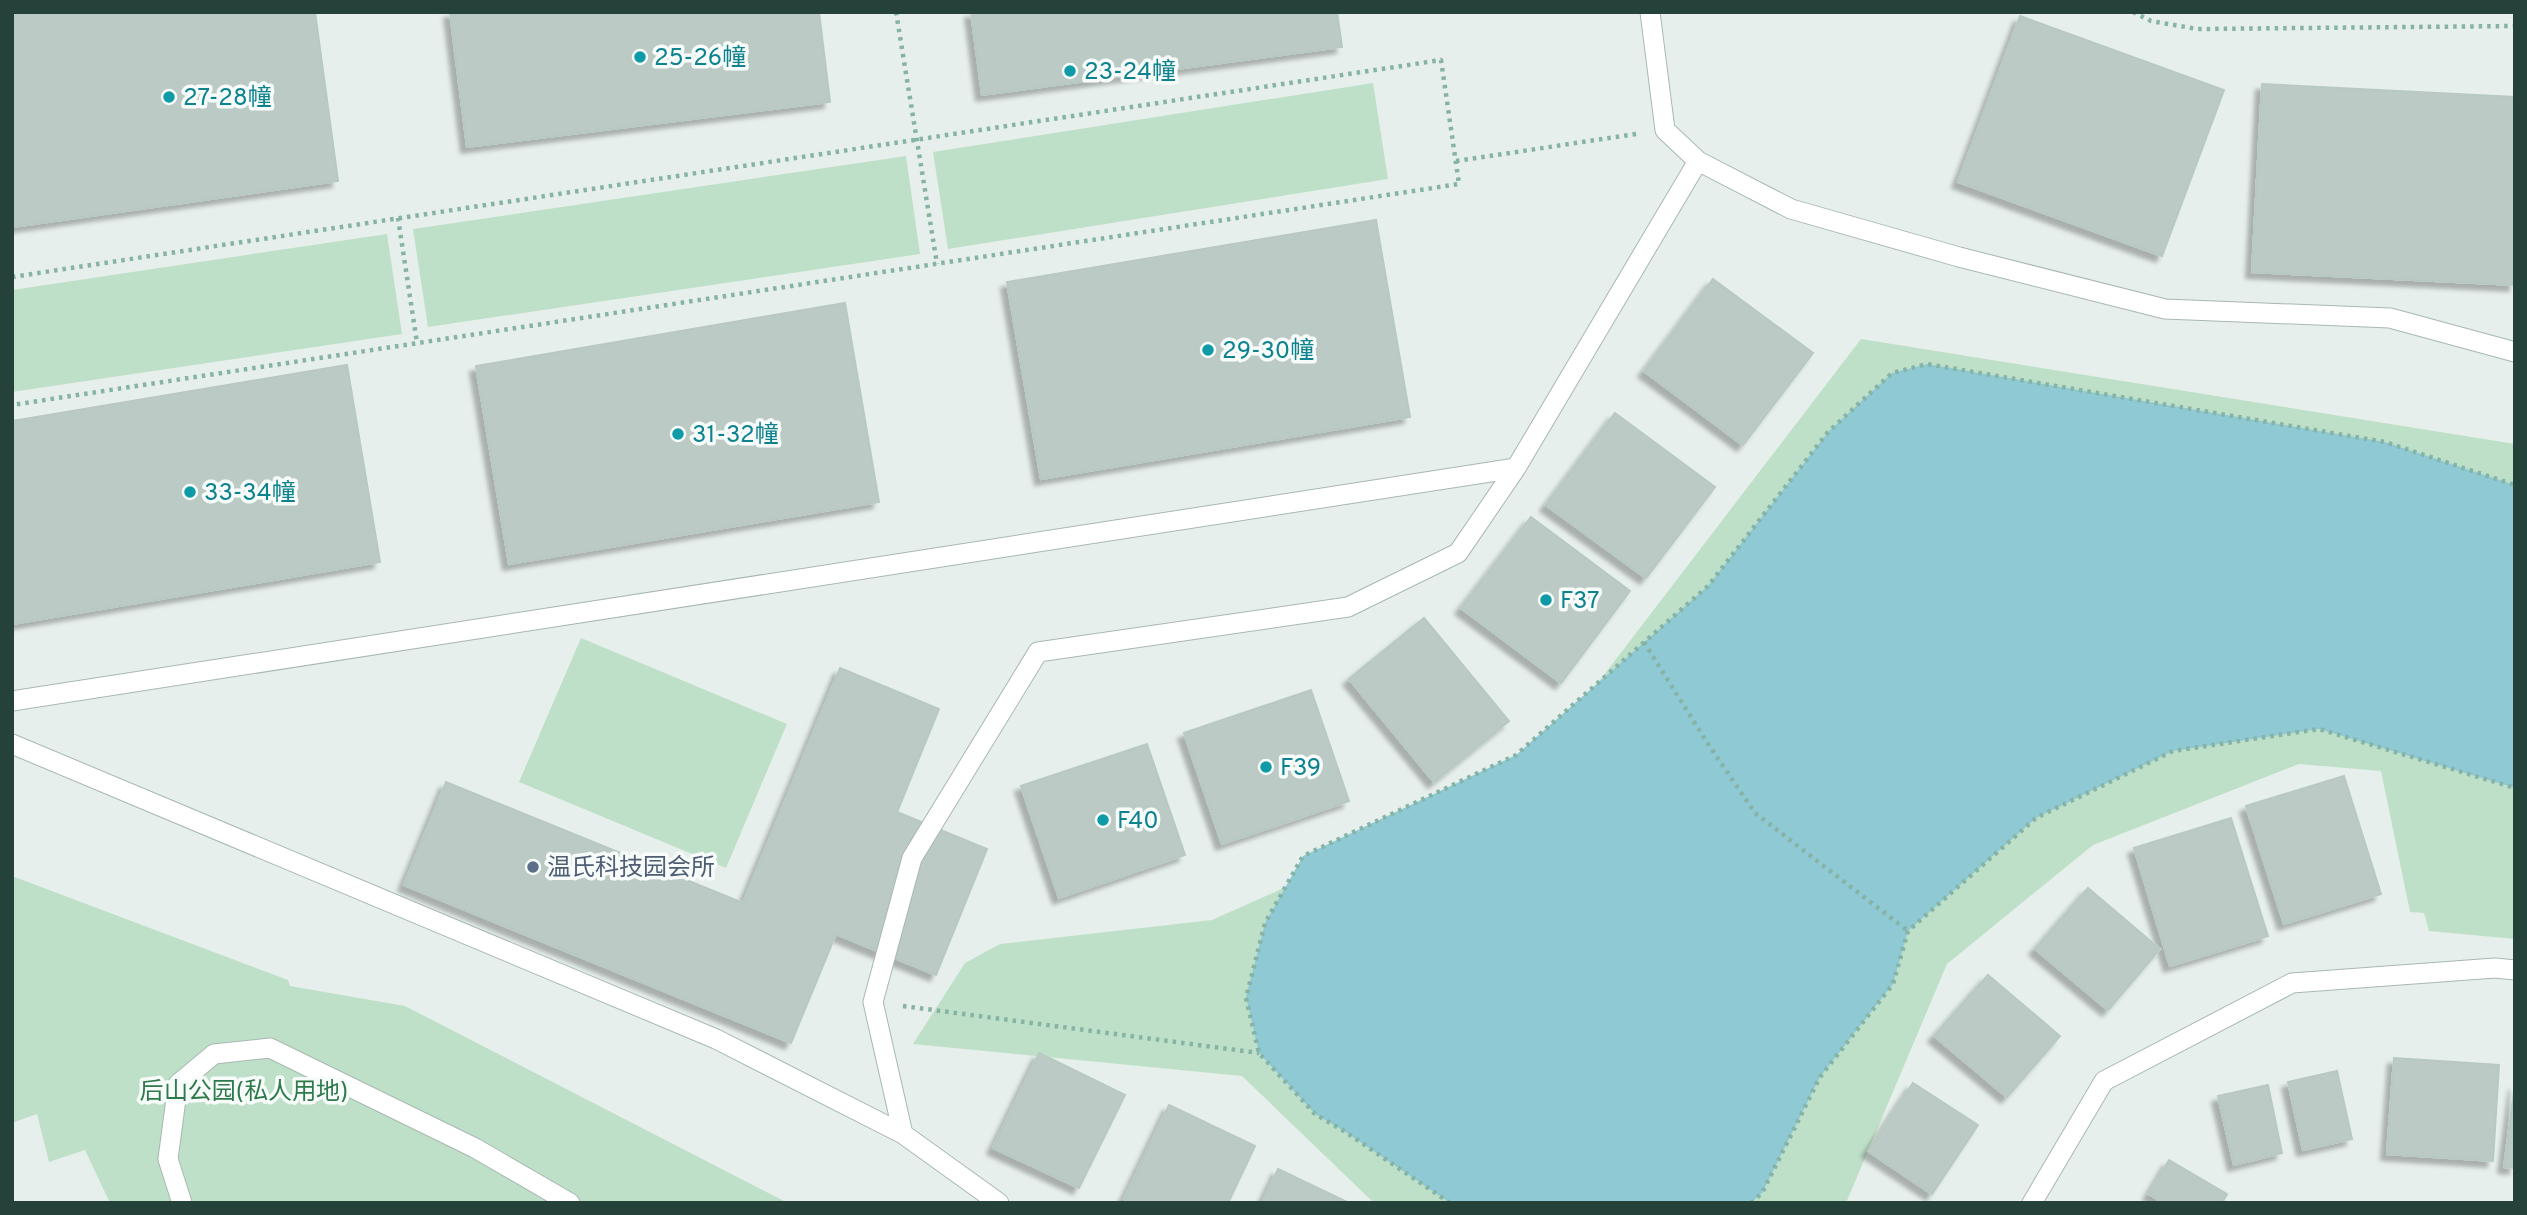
<svg xmlns="http://www.w3.org/2000/svg" width="2527" height="1215" viewBox="0 0 2527 1215" font-family="Overpass,'Noto Sans SC',sans-serif">
<style>
.green{fill:#bfe0c8}
.water{fill:#8ec9d4}
.building{fill:#bbcac4;stroke:#b8c9c2;stroke-width:2;filter:url(#shadow)}
.lines{fill:none;stroke-linecap:round;stroke-linejoin:round}
.service-casing{stroke:#a8b8b2;stroke-width:21}
.path{stroke:#86b3a5;stroke-width:4.5;stroke-dasharray:3.5 5;stroke-linecap:butt}
.service{stroke:#fff;stroke-width:19}
.culture-dot{fill:#0f9aa8;stroke:#f7fbf9;stroke-width:2.5}
.service-dot{fill:#5c6f8a;stroke:#f7fbf9;stroke-width:2.5}
.labels{text-anchor:middle;stroke-width:7;stroke-linejoin:round;paint-order:stroke}
.culture-label{font-size:24px;fill:#0d838f;stroke:#f7fbf9;text-anchor:start}
.service-label{font-size:24px;fill:#4e5e75;stroke:#f7fbf9;text-anchor:start}
.park-label{font-size:24px;fill:#2d7a4b;stroke:#f7fbf9}
</style>
<defs>
<filter id="shadow"><feDropShadow dx="-6" dy="6" stdDeviation="2" flood-color="#0004"/></filter>
</defs>
<rect width="100%" height="100%" fill="#e6efeb"/>
<!-- green -->
<path class="green" d="M1373 83 1388 179 948 249 933 152Z
M906 156 920 254 428 327 413 229Z
M387 234 402 334 12 392V290Z
M1861 339 2515 444V939L2429 931 2424 913 2410 912 2381 771 2299 764 2093 845 1947 964 1846 1203H1374L1242 1076 913 1044 965 963 1000 944 1212 920 1522 782Z
M581 638 787 724 726 868 519 782Z
M12 876 288 980 290 986 405 1006 788 1203H110L85 1150 49 1162 37 1114 12 1123Z"/>
<!-- water -->
<path class="water" d="M1927 364 2385 442 2515 485V788L2319 729 2173 751 2036 818 1908 931 1893 984 1820 1077 1762 1193 1751 1203H1450L1344 1131 1315 1114 1259 1053 1246 997 1265 923 1303 856 1516 755 1708 586 1828 432 1892 373Z"/>
<!-- building -->
<path class="building" d="M12 12H315L338 181 12 227Z
M450 12H819L830 102 467 147Z
M971 12H1337L1342 47 982 95Z
M2020 16 2224 90 2162 256 1958 182Z
M2262 84 2515 97V285L2252 272Z
M1376 220 1410 417 1041 479 1007 282Z
M1713 279 1813 353 1743 445 1644 371Z
M845 303 879 502 509 564 476 366Z
M347 365 380 562 12 624V421Z
M1615 413 1715 487 1646 578 1546 505Z
M1531 517 1630 591 1561 683 1461 608Z
M1424 618 1509 721 1434 782 1349 679Z
M840 668 939 709 897 812 987 849 936 975 836 934 791 1043 404 885 446 782 743 903Z
M1311 690 1349 801 1222 844 1184 733Z
M1147 744 1185 855 1059 898 1021 786Z
M2344 776 2381 894 2284 924 2246 806Z
M2231 818 2268 936 2170 966 2134 848Z
M2088 888 2160 949 2108 1010 2035 949Z
M1988 975 2060 1036 2007 1097 1934 1036Z
M1039 1053 1125 1095 1079 1188 993 1148Z
M2394 1058 2499 1065 2493 1161 2387 1154Z
M2337 1071 2352 1139 2303 1150 2288 1082Z
M1913 1083 1978 1125 1932 1194 1868 1151Z
M2515 1084V1168L2504 1167Z
M2268 1085 2282 1153 2234 1165 2218 1096Z
M1169 1105 1255 1146 1228 1203H1132L1124 1199Z
M2169 1160 2227 1194 2222 1203H2163L2149 1194Z
M1278 1169 1349 1203H1262Z"/>
<g class="lines">
<!-- service casing -->
<g class="service-casing">
<path id="service" d="M1650 12 1665 130 1698 161 1791 209 1959 257 2165 309 2390 318 2515 352
M12 701 1516 468
M12 744 716 1039 903 1134 999 1203
M903 1134 873 1002 912 858 1038 652 1348 607 1458 553 1516 468 1698 161
M182 1203 168 1159 178 1084 214 1054 270 1048 475 1148 570 1203
M2032 1203 2104 1081 2292 983 2495 968 2515 970"/>
</g>
<!-- path -->
<path class="path" d="M896 12 937 264
M2133 12 2151 21 2197 29 2515 26
M1456 161 1636 134
M398 218 417 343
M12 277 1441 60 1459 184 12 405
M1644 642 1706 741 1755 813 1908 931
M903 1006 1259 1053
M1450 1203 1344 1131 1315 1114 1259 1053 1246 998 1265 923 1303 856 1516 755 1708 586 1828 432 1892 373 1927 364 2385 442 2515 485
M1751 1203 1762 1193 1820 1077 1893 984 1908 931 2036 818 2173 751 2319 729 2515 788"/>
<!-- service -->
<use href="#service" class="service"/>
</g>
<!-- markers -->
<g class="culture-dot">
<circle cx="640" cy="57" r="7"/>
<circle cx="1070" cy="71" r="7"/>
<circle cx="169" cy="97" r="7"/>
<circle cx="1208" cy="350" r="7"/>
<circle cx="678" cy="434" r="7"/>
<circle cx="190" cy="492" r="7"/>
<circle cx="1546" cy="600" r="7"/>
<circle cx="1266" cy="767" r="7"/>
<circle cx="1103" cy="820" r="7"/>
</g>
<circle class="service-dot" cx="533" cy="867" r="7"/>
<g class="labels">
<!-- culture labels -->
<g class="culture-label">
<text x="654" y="65">25-26幢</text>
<text x="1084" y="79">23-24幢</text>
<text x="183" y="105">27-28幢</text>
<text x="1222" y="358">29-30幢</text>
<text x="692" y="442">31-32幢</text>
<text x="204" y="500">33-34幢</text>
<text x="1560" y="608">F37</text>
<text x="1280" y="775">F39</text>
<text x="1117" y="828">F40</text>
</g>
<!-- service labels -->
<g class="service-label">
<text x="547" y="875">温氏科技园会所</text>
</g>
<!-- park labels -->
<g class="park-label">
<text x="244" y="1099">后山公园(私人用地)</text>
</g>
</g>
<!-- border -->
<rect width="2527" height="1215" fill="none" stroke="#24423a" stroke-width="28"/>
</svg>
